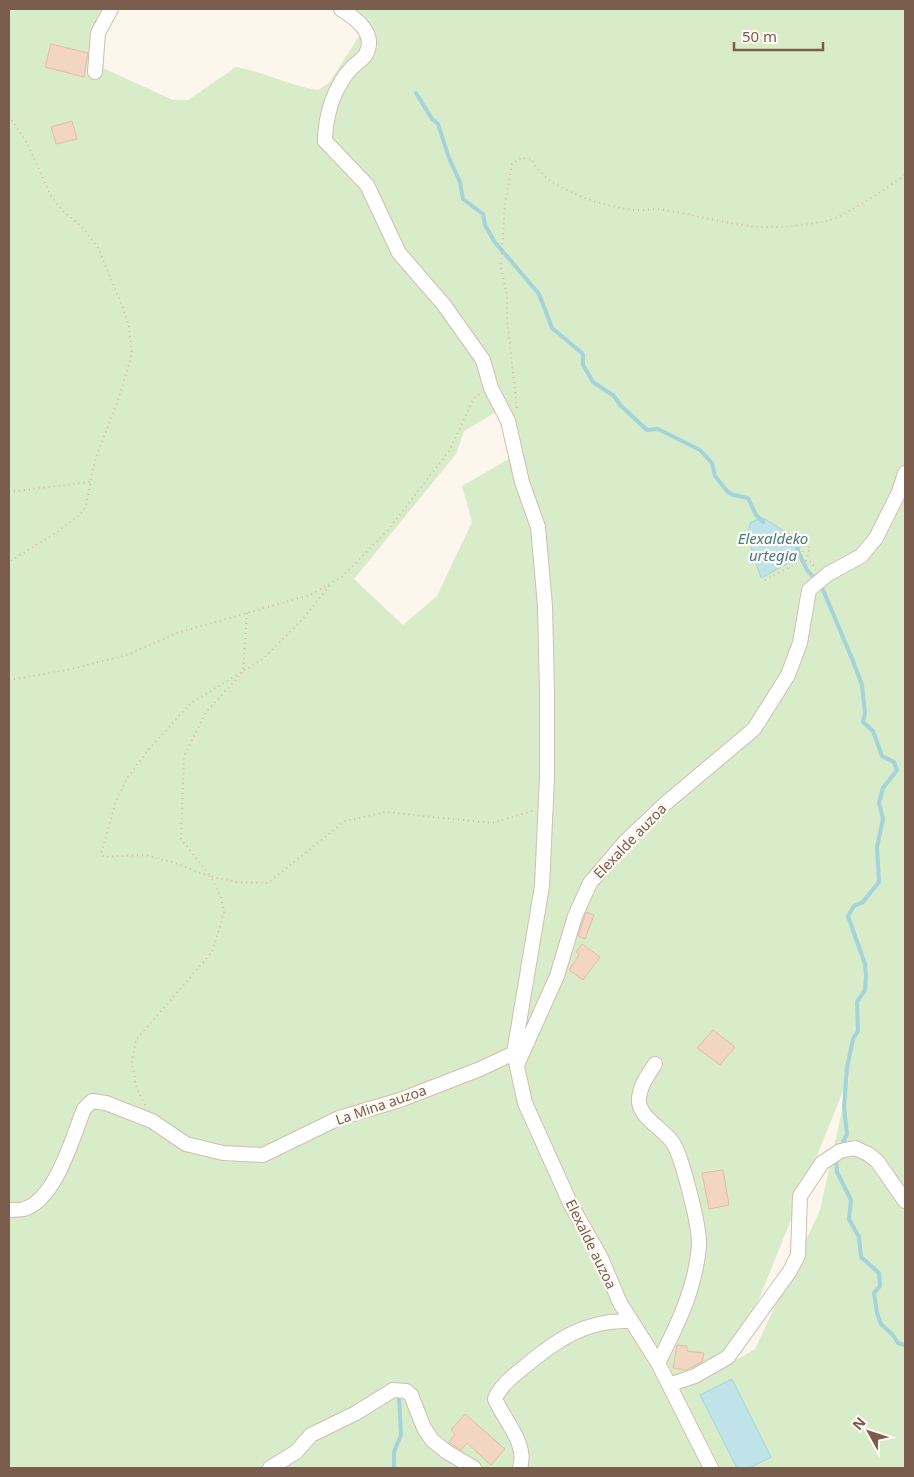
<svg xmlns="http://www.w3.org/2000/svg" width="914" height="1477" viewBox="0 0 914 1477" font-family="'Noto Sans',sans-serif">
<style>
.green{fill:#d8ecc9;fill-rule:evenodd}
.water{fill:#bfe3e8;stroke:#a5d3da}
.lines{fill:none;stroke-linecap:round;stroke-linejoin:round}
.stream{stroke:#a5d3da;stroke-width:4}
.building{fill:#f3d5c3;stroke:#e6bba3}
.minor-casing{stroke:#d1beb0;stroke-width:16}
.path{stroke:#d9b8a5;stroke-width:2;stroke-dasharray:1 4;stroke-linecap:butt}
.minor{stroke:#fff;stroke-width:14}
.labels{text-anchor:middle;stroke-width:4.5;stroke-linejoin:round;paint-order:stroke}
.street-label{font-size:14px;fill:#7a5c4d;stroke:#fffaf3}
.water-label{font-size:15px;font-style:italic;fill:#437c86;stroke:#fffaf3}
</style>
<rect width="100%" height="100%" fill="#fdf6ec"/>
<!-- green -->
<path class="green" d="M9 9H109L90 62 173 100H188L236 67C264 72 289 86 318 90L329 83 363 30 364 20 353 9H905V1468H9ZM508 405 519 453 462 486 472 522 437 596 403 625 354 579 456 454 464 431ZM850 1074 820 1210 755 1349 734 1361Z"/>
<!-- water -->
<path class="water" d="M763 518 801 541 798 558 761 578 747 534 751 522Z
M732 1379 771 1457 749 1468H737L700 1395Z"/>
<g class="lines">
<!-- stream -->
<path class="stream" d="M416 93 432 119 438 124 449 158 460 182 463 199 483 214 485 225 494 241 539 294 552 328 583 354V365L593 382 614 396 621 406 647 430 658 429 700 450 712 463 715 476 727 491 733 495 748 498 756 515 763 522
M797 549 807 570 821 585 853 661 862 685 865 713 863 722 873 731 882 756 894 762 897 770 883 788 879 803 883 819 877 847 879 882 863 902 854 906 848 916 865 964 866 976 865 990 857 1002 858 1031 853 1039 847 1068 844 1107 847 1134 843 1142
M836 1159 837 1172 851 1200 849 1219 859 1237 861 1257 879 1273 880 1286 874 1293 877 1313 881 1324 892 1334 898 1343 905 1345
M394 1468V1452L401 1435 399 1397"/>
</g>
<!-- building -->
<path class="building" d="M51 44 88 53 84 77 45 67Z
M72 121 77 139 56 144 51 127Z
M586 912 594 915 585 939 578 936Z
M582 944 600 957 583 980 569 970 579 955 576 952Z
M713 1030 735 1047 720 1065 697 1048Z
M723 1170 729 1205 709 1209 702 1173Z
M677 1345 687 1346V1351L704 1353 702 1362 686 1370 673 1368Z
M465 1414 505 1449 491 1465 467 1443 461 1450 449 1442 455 1434 451 1430Z"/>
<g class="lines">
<!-- minor casing -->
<g class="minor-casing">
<path id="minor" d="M341 9C355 18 377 33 366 54 363 60 354 64 350 70 346 74 342 80 339 86 330 101 325 124 325 141L367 185 399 253 444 305 483 360 491 388 508 421 522 482 538 527 545 606 547 693V777L542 886 514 1053
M95 72 98 33 111 9
M655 1064C648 1075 638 1088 639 1102 641 1119 664 1129 673 1143 682 1157 700 1227 699 1245 696 1288 677 1326 658 1363
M517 1065 557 976 575 916 590 883 625 842 666 803 754 729 788 675 800 643 809 590 828 574 861 556 876 538 899 492 905 473
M9 1210C14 1210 19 1210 24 1209 56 1200 73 1136 84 1109L92 1101 106 1103 152 1121 186 1144 223 1153 263 1155 339 1118 400 1100 480 1069 514 1053 525 1103 571 1205 601 1258 620 1303 658 1363 711 1468
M669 1385 695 1376 728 1357 790 1271 798 1255 800 1196 822 1163 840 1151 855 1148 868 1154 877 1161 905 1201
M270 1468 296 1452 311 1435 356 1413 393 1390 406 1391 411 1395 424 1428 432 1440 447 1452 474 1468
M520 1468C528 1444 504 1420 495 1399 500 1386 513 1376 523 1368 555 1341 586 1319 630 1321"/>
</g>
<!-- path -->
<path class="path" d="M9 116 27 143 51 196 62 210 83 228 98 248 123 308 129 327 132 354 118 400 95 460 86 505 81 514 57 532 9 562
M517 408 507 319V296L501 267 505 204 512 164 521 158 532 159C542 188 605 207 633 210 643 211 654 208 664 210 696 215 729 225 761 227 783 228 805 225 826 221 845 217 888 187 905 175
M9 492 90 482
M804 545 810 547 806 561 812 562 815 570
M765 580 801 561 804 544
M247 613 243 672 206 712 184 756 181 839 211 877 237 882 268 883 345 821 386 812 492 823 532 811
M9 680 67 670 127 655 177 633 310 595 342 577 388 530 449 451 474 398 480 394
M145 1105 136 1086 132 1061 136 1040 212 952 224 912 221 897 211 877 175 863 145 855 104 857 101 854 116 801 127 778 149 749 191 703 263 659 302 620 330 585"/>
<!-- minor -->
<use href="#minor" class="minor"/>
</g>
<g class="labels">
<!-- street labels -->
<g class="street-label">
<text transform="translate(630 841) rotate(-46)" y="5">Elexalde auzoa</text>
<text transform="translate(381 1105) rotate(-19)" y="5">La Mina auzoa</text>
<text transform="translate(591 1244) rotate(64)" y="5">Elexalde auzoa</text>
</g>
<!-- water labels -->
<g class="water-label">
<text x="773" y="544">Elexaldeko<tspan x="773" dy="17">urtegia</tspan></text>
</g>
</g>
<!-- border -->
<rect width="914" height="1477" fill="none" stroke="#7a5c4d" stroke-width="20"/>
<!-- north arrow -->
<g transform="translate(869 1432) rotate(310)" stroke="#fffaf3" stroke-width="4" paint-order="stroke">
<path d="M0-4L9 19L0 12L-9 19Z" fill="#7a5c4d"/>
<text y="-8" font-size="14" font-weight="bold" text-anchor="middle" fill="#7a5c4d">N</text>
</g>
<!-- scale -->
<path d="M734 42v8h89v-8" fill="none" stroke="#7a5c4d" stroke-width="2.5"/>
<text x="742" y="42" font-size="15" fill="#7a5c4d" stroke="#fffaf3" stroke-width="4" paint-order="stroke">50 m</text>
</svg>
